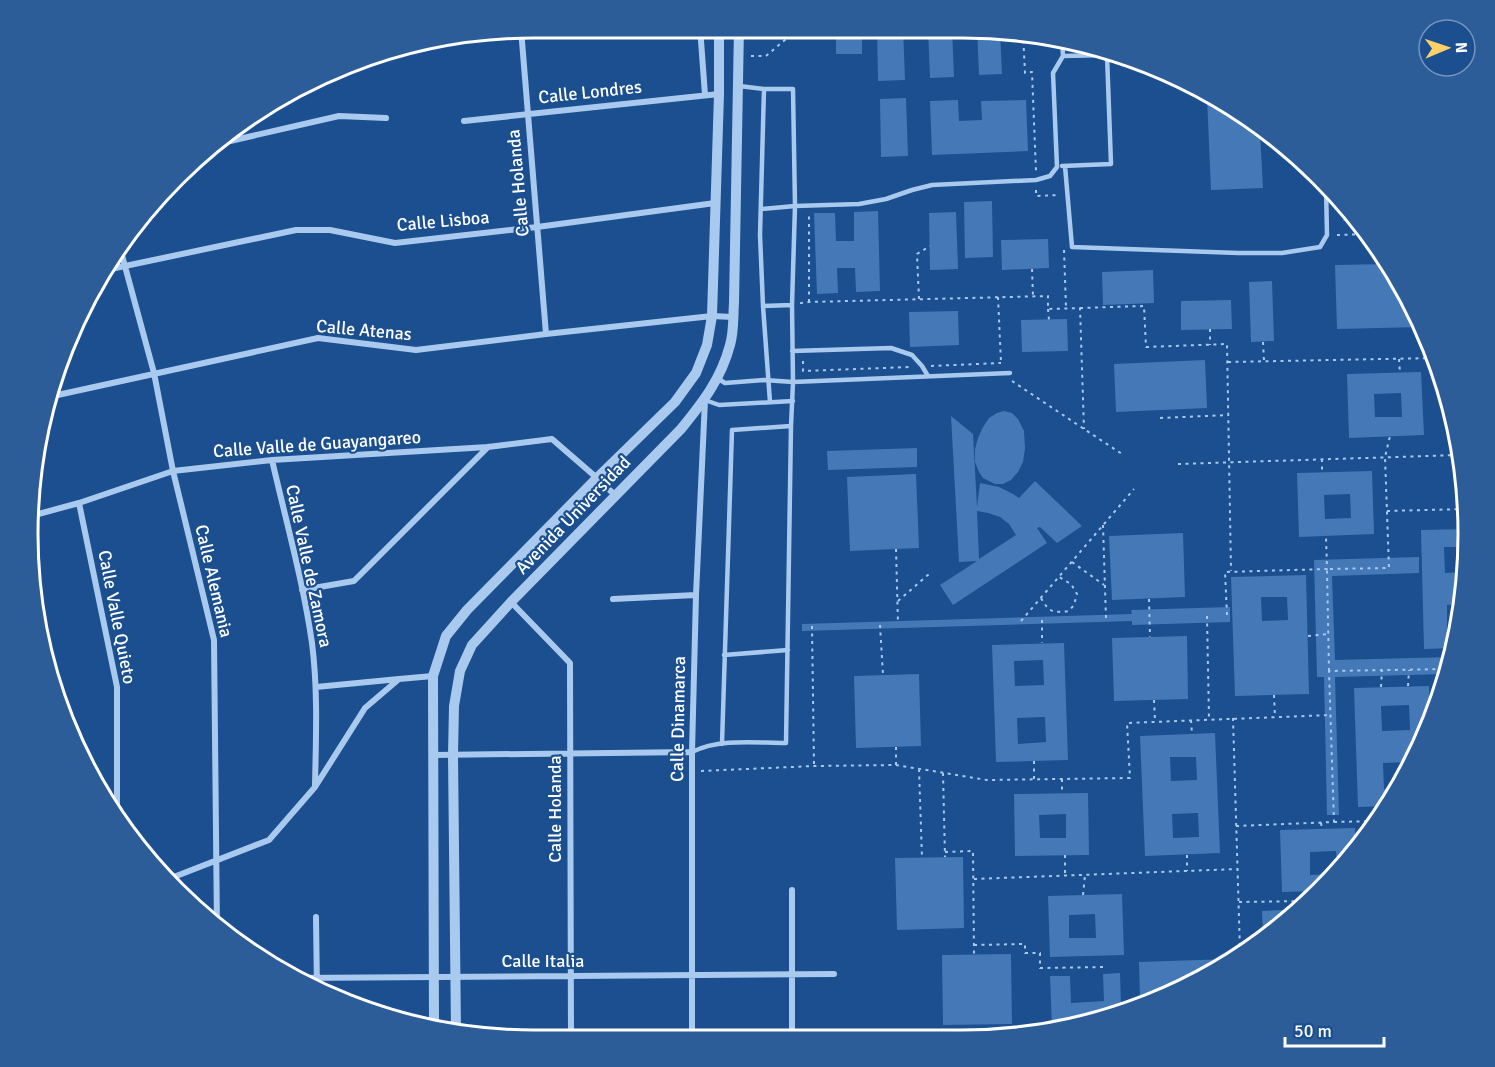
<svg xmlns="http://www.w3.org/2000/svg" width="1495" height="1067" viewBox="0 0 1495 1067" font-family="Signika,sans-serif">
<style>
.building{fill:#4478b7;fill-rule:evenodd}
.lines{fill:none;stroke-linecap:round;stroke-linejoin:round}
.path{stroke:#a9c9ee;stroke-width:2;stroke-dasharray:3 4.5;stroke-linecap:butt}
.service{stroke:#a9c9ee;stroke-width:4.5}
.minor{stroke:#a9c9ee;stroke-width:6}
.tertiary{stroke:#a9c9ee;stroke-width:10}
.labels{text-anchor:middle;stroke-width:4.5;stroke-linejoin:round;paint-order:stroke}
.street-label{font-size:18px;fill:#fff;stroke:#1b4f8f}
.rim{fill:none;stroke:#fff;stroke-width:3}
</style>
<rect width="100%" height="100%" fill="#1b4f8f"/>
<!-- building -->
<path class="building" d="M836 27H862V54H836Z
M877 27H903L905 80 878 81Z
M952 28 954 77 930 78 928 29Z
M977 28 1000 31 1002 74 979 75Z
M1217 96 1260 132 1263 188 1211 190 1207 97Z
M906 98 908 156 881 157 880 99Z
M958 100 959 121 982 120 981 101 1026 100 1028 151 932 155 930 101Z
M1342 200H1343L1358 221H1343Z
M992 201 993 257 965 258 964 202Z
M878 211 880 291 856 292 855 268H837L838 293 817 294 814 213H835L836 241H854V212Z
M956 212 958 269 930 270 929 213Z
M1048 239 1049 268 1002 270 1001 240Z
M1388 264 1400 281 1421 327 1337 329 1335 265Z
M1153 270 1154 303 1103 305 1102 272Z
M1272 281 1274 341 1251 342 1249 282Z
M1231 300 1232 329 1181 330V301Z
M958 311 959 345 910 347 909 312Z
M1067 319 1068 351 1022 352 1021 320Z
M1205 360 1207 408 1116 412 1114 364Z
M1421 372 1424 435 1349 438 1347 374ZM1401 393 1402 417H1375L1374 394Z
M1004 411 1012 413 1018 419 1024 431 1025 448 1023 462 1018 472 1011 480 1003 484H995L983 478 979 472 975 462V449L978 438 983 427 989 418 997 413Z
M951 416 973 434 977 507 980 483 999 487 1013 494 1019 498 1035 481 1082 526 1057 543 1040 527 1037 528 1047 543 953 605 940 585 977 561 959 562ZM977 511 988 513 1000 517 1009 524 1016 535 979 559Z
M917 448V467L828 470 827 451Z
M1372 471 1374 534 1299 537 1297 473ZM1350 494 1351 518 1325 519 1324 495Z
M916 474 919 548 850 551 847 477Z
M1466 529V547H1444L1445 573 1466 572 1461 604 1447 605V630H1456L1453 648 1424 649 1421 530Z
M1183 533 1185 597 1112 600 1109 536Z
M1419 557V573L1332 576 1335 660 1452 657 1447 674 1335 677 1339 815H1327L1324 677H1317L1314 560Z
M1306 575 1309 694 1235 696 1231 577ZM1261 597H1287L1288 620 1262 621Z
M1230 607V622L1132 625V621L802 631V624L1132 614 1131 610Z
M1187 636 1188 699 1114 701 1112 638Z
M1064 643 1068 760 996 762 992 645ZM1043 660 1044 685 1015 686 1014 661ZM1045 717 1046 742 1018 744 1017 718Z
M919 674 921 746 856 748 854 676Z
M1429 686 1430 719 1416 758 1411 765V762L1383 763 1384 789 1397 788 1386 806 1358 807 1354 688ZM1409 705 1410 730 1382 731 1381 706Z
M1215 733 1220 853 1145 856 1140 736ZM1170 757H1196L1197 780 1171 781ZM1198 813 1199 837 1173 838 1172 814Z
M1088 793 1089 855 1015 856 1014 794ZM1066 814V838H1040L1039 815Z
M1355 828 1356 850 1337 870 1336 851 1310 852V875L1333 874 1317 891 1282 892 1280 830Z
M963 857 964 928 897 930 895 858Z
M1122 894 1124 955 1050 957 1048 896ZM1095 914 1096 938H1069V915Z
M1283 910V923L1263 936 1262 911Z
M1011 954 1012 1024 943 1025 942 955Z
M1229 959 1185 988 1140 1002 1139 962Z
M1120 973 1121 1007 1052 1028 1050 976H1070L1071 1003 1104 1001 1103 974Z"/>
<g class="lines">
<!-- path -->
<path class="path" d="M1023 33 1025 73 1032 72 1036 172
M751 56H766L800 27
M1036 190V196L1060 195
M1337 235 1367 234
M1064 250 1066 307
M1032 269 1033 296
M998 297 1001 363
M919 299 917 254 930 246
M809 302V215
M801 304V303L809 302 1048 296V309L1080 308 1084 429
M1080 308 1144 306 1146 347 1227 344 1231 571
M1048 309 1049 320
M1210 329V345
M1263 342 1264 361
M1399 359 1400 373
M803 361V371L910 367
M1228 362 1435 358
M931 366 1001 363
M1012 381 1084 429 1122 454
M1160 418 1229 415
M1453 424 1458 455 1460 529
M1322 459V473
M1178 464 1458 455
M1387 511 1465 509
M1103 525 1106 619
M896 549 898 624
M1072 562 1104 585
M1041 598C1049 612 1052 613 1069 611L1074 605 1077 594 1071 584 1059 577
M1149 599 1150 637
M898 601 929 574
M1227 615 1225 572 1327 569 1326 536
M1207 616 1209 719
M1042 620V643
M1021 621 1134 489
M880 625 883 675
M812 626 814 765
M1308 636 1329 634
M1329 671 1327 569 1389 568 1385 457 1390 436
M1408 686 1409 670
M1381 687 1382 671
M1274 695 1275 717
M1154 700 1155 721
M1233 718 1240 951
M1191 720 1192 734
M896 747V765
M1034 761V780
M919 769 922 858
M701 771 814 766 896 765 987 780 1130 778 1127 723 1331 715
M943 773 945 857
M1062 779V793
M1334 822 1376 821
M1321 823 1322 829
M1236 826 1334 822 1329 671 1449 669
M945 852 973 851 974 954
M1065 855V876
M1187 855V871
M974 879 1238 869
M1083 895 1085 875
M1309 900V892
M1239 902 1308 901
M974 945 1025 944V953H1040V968L1106 967"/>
<!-- service -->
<path class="service" d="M1062 37 1063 56
M739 86 764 89
M1062 166 1111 164 1107 55
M1065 166 1072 247 1238 253H1282L1320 247 1327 235 1326 187
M761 209 795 206 859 204 886 199 912 190 932 185 1036 180 1050 176 1057 167 1053 73 1063 56 1108 55
M763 306 792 305
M792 351 891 348 912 355 922 366 928 376
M717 378 725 383 764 380 793 382 1010 373
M705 400 719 405 793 401
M724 655 788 650
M722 744 732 430 791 426
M692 752C720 738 756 743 786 743L791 426 793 382 792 305 795 206 793 89H764L760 235 763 306 770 402"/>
<!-- minor -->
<path class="minor" d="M700 27 705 95
M521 29 546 334
M464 121 719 94
M217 144 339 116 386 118
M120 248 154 373 173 471 214 640 217 928
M106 270 296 230H330L395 243 537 227 715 203
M53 396 318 338 416 350 546 334 712 316 733 317
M272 460C286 521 303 581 312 643 318 690 316 738 315 785
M79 503 117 687V811
M31 516 79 503 173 471 272 460 488 447 552 439 597 478 616 496
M302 590 354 581 488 447
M613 599 696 595
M511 602 570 663 571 1038
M316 687 399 679
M433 755 692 752
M166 880 269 840 315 787 365 708 399 679 433 676
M792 890V1037
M316 917 317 991
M293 978 834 974
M692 1038V752L696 595 705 400"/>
<!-- tertiary -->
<path class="tertiary" d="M434 1028 433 676 446 636 467 610 597 478 675 402 696 373 707 345 712 316 719 94V27
M456 1032 453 755 454 706 460 671 472 645 511 602 681 429C703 402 721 379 730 345 734 332 733 317 734 303L739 27"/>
</g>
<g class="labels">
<!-- street labels -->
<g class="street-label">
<text transform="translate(590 92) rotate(-6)" y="6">Calle Londres</text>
<text transform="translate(518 183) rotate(-95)" y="6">Calle Holanda</text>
<text transform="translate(443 221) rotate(-5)" y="6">Calle Lisboa</text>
<text transform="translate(364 330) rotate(5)" y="6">Calle Atenas</text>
<text transform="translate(317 444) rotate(-4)" y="6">Calle Valle de Guayangareo</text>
<text transform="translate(573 515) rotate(-46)" y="6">Avenida Universidad</text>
<text transform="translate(309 566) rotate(78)" y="6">Calle Valle de Zamora</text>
<text transform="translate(214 581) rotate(77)" y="6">Calle Alemania</text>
<text transform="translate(117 617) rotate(79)" y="6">Calle Valle Quieto</text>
<text transform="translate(678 719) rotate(-89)" y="6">Calle Dinamarca</text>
<text transform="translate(555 809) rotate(-90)" y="6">Calle Holanda</text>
<text x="543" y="967">Calle Italia</text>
</g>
</g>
<!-- crop -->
<path d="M0 0H1495V1067H0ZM534 38H962A496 496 0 0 1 1458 534V534A496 496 0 0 1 962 1030H534A496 496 0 0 1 38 534V534A496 496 0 0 1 534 38Z" fill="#2d5d98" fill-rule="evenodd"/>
<path class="rim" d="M534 38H962A496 496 0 0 1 1458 534V534A496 496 0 0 1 962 1030H534A496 496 0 0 1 38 534V534A496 496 0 0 1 534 38Z"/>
<!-- north arrow -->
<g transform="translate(1447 48) rotate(88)"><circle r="28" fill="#1b4f8f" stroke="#7695bc" stroke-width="1.5"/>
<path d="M0-4.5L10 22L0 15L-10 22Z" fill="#ffd166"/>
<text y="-9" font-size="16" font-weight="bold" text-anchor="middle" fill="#ffffff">N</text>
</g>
<!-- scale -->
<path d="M1285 1037v9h99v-9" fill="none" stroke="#ffffff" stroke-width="3"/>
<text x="1294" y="1037" font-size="18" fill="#ffffff" stroke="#1b4f8f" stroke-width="4.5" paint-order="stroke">50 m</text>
</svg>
